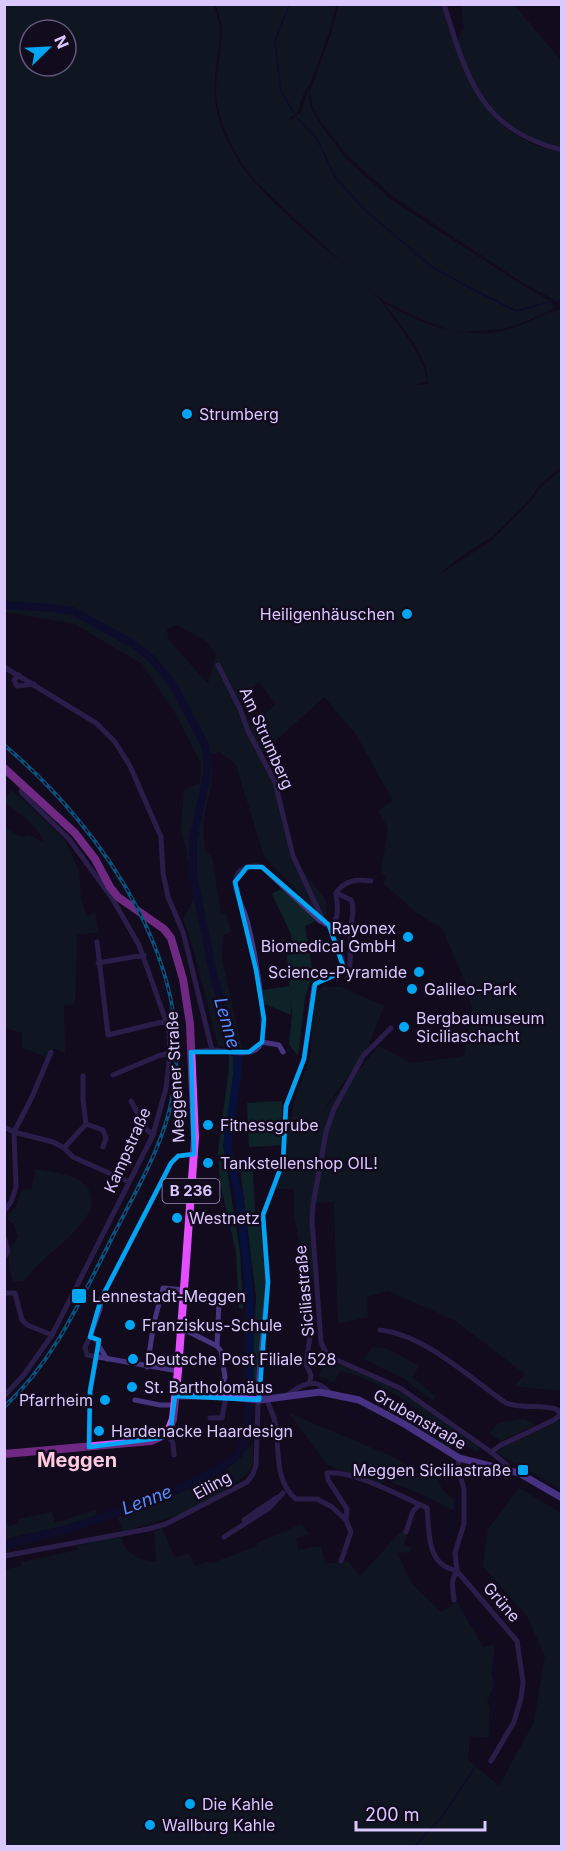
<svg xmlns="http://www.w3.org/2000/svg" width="566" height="1851" viewBox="0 0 566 1851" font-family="Inter,sans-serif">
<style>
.green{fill:#0e2328;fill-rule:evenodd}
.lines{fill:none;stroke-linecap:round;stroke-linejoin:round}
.stream{stroke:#070f3b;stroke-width:1.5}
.river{stroke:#070f3b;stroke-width:8}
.minor{stroke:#47347e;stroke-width:5}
.secondary{stroke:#865fff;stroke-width:7}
.primary{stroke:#e34fff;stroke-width:8}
.rail-casing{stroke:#00a6f3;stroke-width:4}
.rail{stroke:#120b1e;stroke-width:1.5;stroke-dasharray:4.5;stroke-linecap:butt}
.marked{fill:none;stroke:#00a6f3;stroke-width:4.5;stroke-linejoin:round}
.poi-dot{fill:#00a6f3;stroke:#120b1e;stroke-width:2}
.labels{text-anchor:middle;stroke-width:5;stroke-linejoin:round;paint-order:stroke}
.shield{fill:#120b1e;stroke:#9e8fbc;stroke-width:1.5}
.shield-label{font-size:15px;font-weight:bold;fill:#dac8ff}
.poi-label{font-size:16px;fill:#dac8ff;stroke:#120b1e;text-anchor:start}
.street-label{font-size:16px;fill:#dac8ff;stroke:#120b1e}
.water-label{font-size:18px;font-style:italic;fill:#568cff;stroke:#120b1e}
.quarter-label{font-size:20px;font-weight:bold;fill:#ffcae0;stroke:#120b1e}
</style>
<rect width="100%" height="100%" fill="#120b1e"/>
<!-- green -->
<path class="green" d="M4 5H214L220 26V35C218 56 213 78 215 99 226 189 326 238 380 300 387 308 392 318 399 326 411 344 425 360 427 382L410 386 428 384C428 354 401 326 384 303 423 325 468 343 513 328 529 323 545 312 561 310L560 303 523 283 391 195 347 155 319 119 312 105 310 92 332 31 339 5H442C463 71 482 138 561 152V467L540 485 526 504 493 536 454 561 439 575 491 541 527 505 542 486 561 470V1391L514 1386 525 1374 454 1320 388 1291 367 1297 368 1317 338 1324 334 1202 311 1203 313 1279 307 1284 294 1215V1190L275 1188 285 1163 286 1118 292 1117 294 1101 310 1059 315 994 323 987H341L384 1006 367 1050 321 1113 379 1046 411 1063 464 1056 472 1008 466 984 442 928 418 914 383 883 387 877 381 872 388 828 378 811 393 801 356 734 324 697 262 753 253 736 231 685 227 686 250 737 277 789 282 823 291 856 326 900 327 916 318 913 264 856 236 765 220 752 210 754C215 780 210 788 205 812 202 825 204 838 205 851L212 857 221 914 226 913 231 932 223 935 222 959 242 1048 218 1046 193 948 183 920 196 895 181 827 184 790 200 783 201 763 174 711 142 664 75 624 5 612ZM30 30H66V66H30ZM178 625 207 642 216 654 208 684 168 639 167 629ZM259 682 276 704 251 726 239 699Z
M216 5H336L330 30 311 81 303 95 297 113 288 119 291 120 301 112 309 88 310 106 318 121 345 158 390 199 525 287 550 301 553 305 552 310 515 326 502 329 463 332 449 330 414 316 382 300 255 181C236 158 215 118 216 88 217 68 223 47 222 27 221 20 218 12 216 5Z
M461 5H514L561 60V147C527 141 496 118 478 89 469 76 465 59 458 45L459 38 464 28Z
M11 790 28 804 65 840 79 871 81 900 87 916 95 912 98 932 77 935 75 1004 64 1006 65 1053 55 1049H50L47 1057 25 1049 22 1047V1033L5 1028V828L22 837 29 835 44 842C37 824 20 814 5 803L4 793 7 796Z
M283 888 316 921 305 926 313 975 305 997 298 1056 289 1044 292 1015 287 955 294 954 291 934 272 894Z
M290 986 291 1015 265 1004 263 990Z
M229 1055 233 1056 234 1068 224 1152 240 1252 243 1309 239 1308 236 1252 220 1182 218 1152 229 1068Z
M282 1101V1145L249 1147 247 1103Z
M252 1158 256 1226 260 1225 266 1281 257 1389 252 1395 256 1296 239 1159Z
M36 1169C49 1172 69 1173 81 1182 116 1208 55 1247 39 1264 34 1269 29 1275 23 1281H13C7 1265 7 1250 18 1237L14 1224 7 1219 17 1205 22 1189 31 1190Z
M373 1347 388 1349 419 1366 412 1377 435 1396 433 1401 403 1378 364 1359Z
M324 1361 347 1367 394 1386 480 1447 477 1452 456 1440 448 1451 409 1425 419 1410C397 1395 366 1375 339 1371L334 1382 319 1376Z
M289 1413 391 1456 426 1477 436 1475 442 1489 454 1500V1511L423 1495 386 1480 381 1485 328 1465Z
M524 1419 536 1425 501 1441 490 1434 498 1423Z
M561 1420V1490C541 1476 518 1466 497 1453L505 1446Z
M253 1443V1463L249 1472 229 1488 187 1512 123 1532 118 1518 165 1500 223 1473Z
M519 1488 561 1513V1846H5L4 1570 21 1566V1562L78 1550 77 1546 121 1536C122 1539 122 1542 124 1545 130 1556 145 1562 156 1561L154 1531 162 1528 174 1557 189 1554 195 1566 207 1562 212 1563 257 1546V1543L299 1525 303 1526 310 1534 296 1538 298 1550 321 1546 325 1564 347 1561 360 1576 403 1529 408 1531 404 1545 411 1548 409 1552 397 1553 412 1584 441 1612 457 1602 483 1647 495 1644 491 1676 496 1682 487 1701C493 1715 485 1723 491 1738L470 1736 468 1760 499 1786 534 1722 545 1656 527 1616 483 1566 488 1529Z
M5 1510 8 1526 19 1524 18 1519 52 1512 55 1523 95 1510 97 1515 68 1525 5 1539Z"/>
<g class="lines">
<!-- stream -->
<path class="stream" d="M290 4 275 40 281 91 294 113
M297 118 317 139 335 177 365 210 432 267 478 292 516 311 549 302
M557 301 562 299
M435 965 439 961 440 955
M347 1409 368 1425
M386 1442 393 1447
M399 1451 418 1469 429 1475 445 1471 450 1474H455
M445 1539 451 1527 456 1497
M457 1595C458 1616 479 1625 494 1636
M488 1741 494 1707V1667L498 1653
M415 1846 443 1815 477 1764"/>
<!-- river -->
<path class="river" d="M4 605 53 608 73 611 135 645 152 659 172 683 205 745 208 760 207 774 193 840V874L214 977 238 1059 237 1076 227 1146 239 1197 246 1259 250 1308V1389L247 1435 239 1454 221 1468 164 1496 65 1530 4 1545"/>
<!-- minor -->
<path class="minor" d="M444 4C466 76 480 130 562 150
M218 665 240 709 248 731 275 782 293 856 325 924
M4 667 96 723 115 742 130 766 161 837 163 873 168 897 183 932 212 1050
M19 675 14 680 17 686 34 684
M336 893 351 900C354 906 353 912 352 919 349 934 352 968 348 978
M336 893C345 880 357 879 371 881
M329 925C341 921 337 904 336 893
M97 942 108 1035 166 1021
M98 963 144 955
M391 1028 363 1056 334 1109 326 1132 313 1205 312 1221 321 1342 324 1349 330 1357 400 1388 491 1452 507 1465 509 1470
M262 1042 279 1045 283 1052
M191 1052C199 1051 207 1050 214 1050 226 1050 250 1058 259 1047 271 1033 252 937 246 917 243 906 234 893 235 882 236 868 251 864 262 867L320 921 329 925
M113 1075 158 1056 170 1053
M83 1076V1100L86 1124
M131 1101 146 1129 153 1135
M4 1127 14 1132 53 1142 64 1148 73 1157 129 1182
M64 1148 86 1124 103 1130 106 1138 103 1147
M4 1211 11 1202 16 1187 14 1132 32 1097 51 1052
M4 1237 8 1251 4 1258
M4 1293H15L22 1320 27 1325 52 1335
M181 1330 189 1332 217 1346 221 1351 225 1377 219 1396
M380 1330C425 1335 470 1378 506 1403 523 1410 543 1403 558 1410L560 1415 554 1420 501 1445 491 1452
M90 1337 100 1309 101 1299 171 1163 178 1156 194 1154
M217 1346 219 1302
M107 1359 94 1338 90 1337 85 1347 87 1355 178 1371
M147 1367 154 1323 163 1288 184 1290
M310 1383 311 1375 306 1364 312 1323
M4 1396 23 1376 52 1335 153 1135 166 1088 170 1053 169 1032 166 1021 139 945 112 898 69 839 22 793 21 791 24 786
M285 1397C300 1385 315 1375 330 1393
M135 1400 160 1405H174
M267 1400C269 1406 272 1412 274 1418 281 1444 272 1480 296 1499H317L332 1507 346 1520 351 1532 341 1561
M210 1418H222L226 1397
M167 1434 173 1443 174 1455
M89 1447 90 1391 96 1358
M459 1458 458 1468 464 1489V1524L455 1553 457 1571 517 1641 523 1682 521 1698 514 1722 491 1761
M244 1520 276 1498
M346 1520 347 1509 328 1480 327 1473C354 1470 402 1497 427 1508 429 1525 427 1554 443 1565 446 1568 452 1569 457 1571 450 1580 453 1589 454 1600
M406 1532 413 1511 419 1505
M224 1537 268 1509 283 1493
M4 1556 148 1529 166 1524 247 1482 253 1474 256 1465 259 1375 268 1282 263 1215 283 1162 286 1106 304 1059 314 986C322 976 336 979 343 969L342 957 329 925"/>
<!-- secondary -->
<path class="secondary" d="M175 1396H219L259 1400 320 1392 359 1400 406 1425 459 1458 519 1473 562 1498"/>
<!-- primary -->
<path class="primary" d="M4 768 75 833 95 859 110 887 118 897 164 929 171 938 183 979 190 1024 195 1138 178 1371 173 1419 167 1434 151 1441 4 1454"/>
<!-- rail casing -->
<g class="rail-casing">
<path id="rail" d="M4 745C104 829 205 975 169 1112 157 1158 130 1201 109 1244 79 1303 54 1361 4 1407"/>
</g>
<!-- rail -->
<use href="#rail" class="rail"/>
</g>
<!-- marked area -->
<path d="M0 0H566V1851H0ZM247 867H262L329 925 343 966 340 973 315 984 304 1059 286 1106 283 1162 263 1215 268 1282 259 1400 175 1396 171 1427 160 1438 89 1447 90 1391 99 1340 90 1337 101 1299 171 1163 178 1156 194 1154 191 1052H249L262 1042 264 1019 256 970 235 882Z" fill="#120b1e" fill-opacity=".55" fill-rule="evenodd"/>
<path class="marked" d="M247 867H262L329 925 343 966 340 973 315 984 304 1059 286 1106 283 1162 263 1215 268 1282 259 1400 175 1396 171 1427 160 1438 89 1447 90 1391 99 1340 90 1337 101 1299 171 1163 178 1156 194 1154 191 1052H249L262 1042 264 1019 256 970 235 882Z"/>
<!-- markers -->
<g class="poi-dot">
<circle cx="187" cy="414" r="6"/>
<circle cx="407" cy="614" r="6"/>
<circle cx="408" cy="937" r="6"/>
<circle cx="419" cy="972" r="6"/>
<circle cx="412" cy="989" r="6"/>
<circle cx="404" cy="1027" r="6"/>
<circle cx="208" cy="1125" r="6"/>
<circle cx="208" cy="1163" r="6"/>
<circle cx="177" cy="1218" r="6"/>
<rect x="71" y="1288" width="16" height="16" rx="3"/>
<circle cx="130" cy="1325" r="6"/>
<circle cx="133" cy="1359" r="6"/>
<circle cx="132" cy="1387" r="6"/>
<circle cx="105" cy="1400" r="6"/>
<circle cx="99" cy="1431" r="6"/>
<rect x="517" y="1464" width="12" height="12" rx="3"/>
<circle cx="190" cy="1804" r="6"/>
<circle cx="150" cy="1825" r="6"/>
</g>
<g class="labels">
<!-- shield labels -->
<rect class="shield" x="162.5" y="1179" width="57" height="24" rx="4.5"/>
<g class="shield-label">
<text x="191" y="1196">B 236</text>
</g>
<!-- poi labels -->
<g class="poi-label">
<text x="199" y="420">Strumberg</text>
<text x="395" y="620" text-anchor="end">Heiligenhäuschen</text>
<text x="396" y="934" text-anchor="end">Rayonex<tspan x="396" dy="18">Biomedical GmbH</tspan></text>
<text x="407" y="978" text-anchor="end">Science-Pyramide</text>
<text x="424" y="995">Galileo-Park</text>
<text x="416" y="1024">Bergbaumuseum<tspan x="416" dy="18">Siciliaschacht</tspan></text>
<text x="220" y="1131">Fitnessgrube</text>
<text x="220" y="1169">Tankstellenshop OIL!</text>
<text x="189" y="1224">Westnetz</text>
<text x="92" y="1302">Lennestadt-Meggen</text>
<text x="142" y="1331">Franziskus-Schule</text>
<text x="145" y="1365">Deutsche Post Filiale 528</text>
<text x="144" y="1393">St. Bartholomäus</text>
<text x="93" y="1406" text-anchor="end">Pfarrheim</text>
<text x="111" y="1437">Hardenacke Haardesign</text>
<text x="511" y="1476" text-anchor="end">Meggen Siciliastraße</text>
<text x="202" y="1810">Die Kahle</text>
<text x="162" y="1831">Wallburg Kahle</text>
</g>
<!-- street labels -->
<g class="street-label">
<text transform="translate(267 738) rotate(66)" y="6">Am Strumberg</text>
<text transform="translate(175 1077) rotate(-93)" y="6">Meggener Straße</text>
<text transform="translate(127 1150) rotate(-66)" y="6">Kampstraße</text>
<text transform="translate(304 1291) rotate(-95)" y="6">Siciliastraße</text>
<text transform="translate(420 1419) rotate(30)" y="6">Grubenstraße</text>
<text transform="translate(212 1485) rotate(-29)" y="6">Eiling</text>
<text transform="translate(502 1602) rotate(49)" y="6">Grüne</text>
</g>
<!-- water labels -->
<g class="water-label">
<text transform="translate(227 1023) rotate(74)" y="6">Lenne</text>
<text transform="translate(147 1500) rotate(-21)" y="6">Lenne</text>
</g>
<!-- quarter labels -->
<g class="quarter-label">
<text x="77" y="1467">Meggen</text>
</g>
</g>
<!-- border -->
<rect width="566" height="1851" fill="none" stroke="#dac8ff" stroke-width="12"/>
<!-- north arrow -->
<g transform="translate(48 48) rotate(66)"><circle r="28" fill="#120b1e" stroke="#625778" stroke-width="1.5"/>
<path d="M0-4.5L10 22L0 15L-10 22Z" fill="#00a6f3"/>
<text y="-9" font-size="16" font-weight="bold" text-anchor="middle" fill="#dac8ff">N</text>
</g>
<!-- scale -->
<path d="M356 1821v9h129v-9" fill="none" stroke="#dac8ff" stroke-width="3"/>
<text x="365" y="1821" font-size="18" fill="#dac8ff" stroke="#120b1e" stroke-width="4.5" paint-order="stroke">200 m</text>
</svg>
